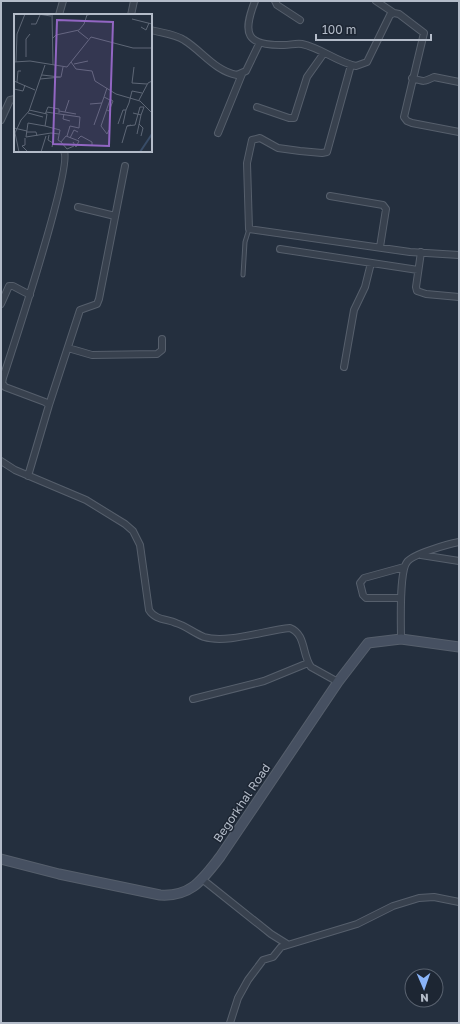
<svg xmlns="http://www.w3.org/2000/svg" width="460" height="1024" viewBox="0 0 460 1024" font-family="'Golos Text',sans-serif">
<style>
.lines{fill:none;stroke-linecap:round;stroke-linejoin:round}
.lane-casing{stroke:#565f6c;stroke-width:5}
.street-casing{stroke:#565f6c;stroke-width:8}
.secondary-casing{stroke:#565f6c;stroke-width:11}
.lane{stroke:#38414e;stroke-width:3}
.street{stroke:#38414e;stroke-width:6}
.secondary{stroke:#465061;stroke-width:9}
.labels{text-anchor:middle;stroke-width:3;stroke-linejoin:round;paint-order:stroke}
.street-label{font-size:12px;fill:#b4bcc9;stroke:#1d2633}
.inset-river{fill:none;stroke:#394c67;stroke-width:2}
.inset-road{fill:none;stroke:#5e6776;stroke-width:1}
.view{fill:#9266c3;fill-opacity:0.15;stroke:#9266c3;stroke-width:2}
.inset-edge{fill:none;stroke:#b4bcc9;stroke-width:2}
</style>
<rect width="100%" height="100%" fill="#242f3e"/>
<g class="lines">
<!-- lane casing -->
<g class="lane-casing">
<path id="lane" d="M243 275 245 242 249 229"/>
</g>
<!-- street casing -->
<g class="street-casing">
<path id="street" d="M255 1C242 34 246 46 284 45 290 45 296 43 302 44 321 48 337 62 356 66L367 62 390 15 394 13 399 14 424 33 404 117 407 121 412 123 459 132
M275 1 277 5 300 20
M376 1 394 13
M59 15 63 1
M131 15 134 1
M151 30C162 33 175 34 184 40 202 51 215 71 237 75L246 71 259 44
M351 65 327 152 322 153 300 151 278 148 260 138 252 140 247 163 249 229 410 252 459 255
M412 78C424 82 424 82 434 77L459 82
M257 107 289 118H294L307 77 324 53
M1 120 10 100 15 99
M218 133 242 74
M330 196 383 205 386 209 380 247
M78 207 115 216
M280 249 418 270
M421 252 416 287 417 291 426 294 459 297
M1 304 9 286H13L30 295
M68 348 92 355 157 354 162 350V339
M344 367 354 310 365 287 371 263
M49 405 80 310 97 304 99 299 125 166
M1 461 15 470 86 500 125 524 133 531 140 545 149 610C155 620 167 619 176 623 186 626 194 633 204 637 227 644 266 630 290 628 306 634 302 655 311 667L338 682
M28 476 49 405 45 402 5 387 2 383 3 378C12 350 73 167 64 151
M421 555 459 561
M401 598H366L363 595 360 583 364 578 404 567
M401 639C401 624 399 572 407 562 413 554 448 544 459 542
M193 699 264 681 308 663
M202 879 271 934 287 944
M230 1023 238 998 248 980 263 960 273 957 281 947 357 924 393 906 419 898 434 897 459 902"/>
</g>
<!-- secondary casing -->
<g class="secondary-casing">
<path id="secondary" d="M1 859 59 874 160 895C191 897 202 880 220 857L338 682 368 643 401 639 459 647"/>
</g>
<!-- lane -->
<use href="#lane" class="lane"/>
<!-- street -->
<use href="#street" class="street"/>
<!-- secondary -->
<use href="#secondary" class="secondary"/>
</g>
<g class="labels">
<!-- street labels -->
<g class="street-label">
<text transform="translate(242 803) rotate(-56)" y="4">Begorkhal Road</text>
</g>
</g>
<!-- overview -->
<g transform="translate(14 14)">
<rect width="138" height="138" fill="#242f3e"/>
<path class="inset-river" d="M126 138 138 120"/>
<path class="inset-road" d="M23 0 37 2M38 0 39 51M118 5 138 10M17 10H22L26 1M127 13 132 16 135 9M64 17 74 25M38 25 42 21 65 16 70 10 73 1 79 0M12 43V25L16 20M0 48 16 47 53 53 77 23 119 34H138M2 48 3 20 11 0M57 48 62 55 78 57 81 67 102 80 126 87 138 99M60 50 74 47M120 53 118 69 133 70M28 61 46 63M26 65 47 63 49 53M0 67 21 76M3 68 4 57H7M93 74 90 83 96 86 87 112 93 120 95 116M0 75 9 77 11 71M125 86 134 69 138 67M76 90 88 89M15 96 33 100 31 112 46 116 44 126 47 128 52 122 65 127 62 133 59 128M93 96 95 97 99 87 96 85M45 97 62 100M32 98 34 93 45 95V99M51 98 55 86M14 99 29 103M119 99 127 101 130 93M31 100 32 98 66 103 65 114 56 112 53 122M50 100 49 105 56 107M104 110 109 96H112L115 89 118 77 128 79M109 110 112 96M125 110 129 114 127 122M80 111 90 83M31 112 14 109 12 123 37 119 45 120M113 112 121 111 126 93H130M0 114 13 117M12 118H22L23 122M123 120 127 101M35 121 34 126 39 129 38 133M11 124V131L8 132 14 138M56 124 60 116 64 118M64 125 67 122 78 128V131M47 128 53 135 60 132M108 129 113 112 117 111M5 138 1 119 7 106 15 97 31 51M27 138 32 122"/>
<path class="view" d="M43 6 99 8 95 132 39 130Z"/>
<rect width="138" height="138" class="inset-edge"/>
</g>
<!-- border -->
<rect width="460" height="1024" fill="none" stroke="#b4bcc9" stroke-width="4"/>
<!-- north arrow -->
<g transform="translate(424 988) rotate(178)"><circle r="19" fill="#1d2633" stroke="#59626f"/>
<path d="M0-3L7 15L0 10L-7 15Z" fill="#8ab4f8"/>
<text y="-6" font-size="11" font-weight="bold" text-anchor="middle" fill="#b4bcc9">N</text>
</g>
<!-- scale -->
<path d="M316 34v6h115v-6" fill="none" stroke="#b4bcc9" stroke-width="2"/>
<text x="322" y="34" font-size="12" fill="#b4bcc9" stroke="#1d2633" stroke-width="3" paint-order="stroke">100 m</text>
</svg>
